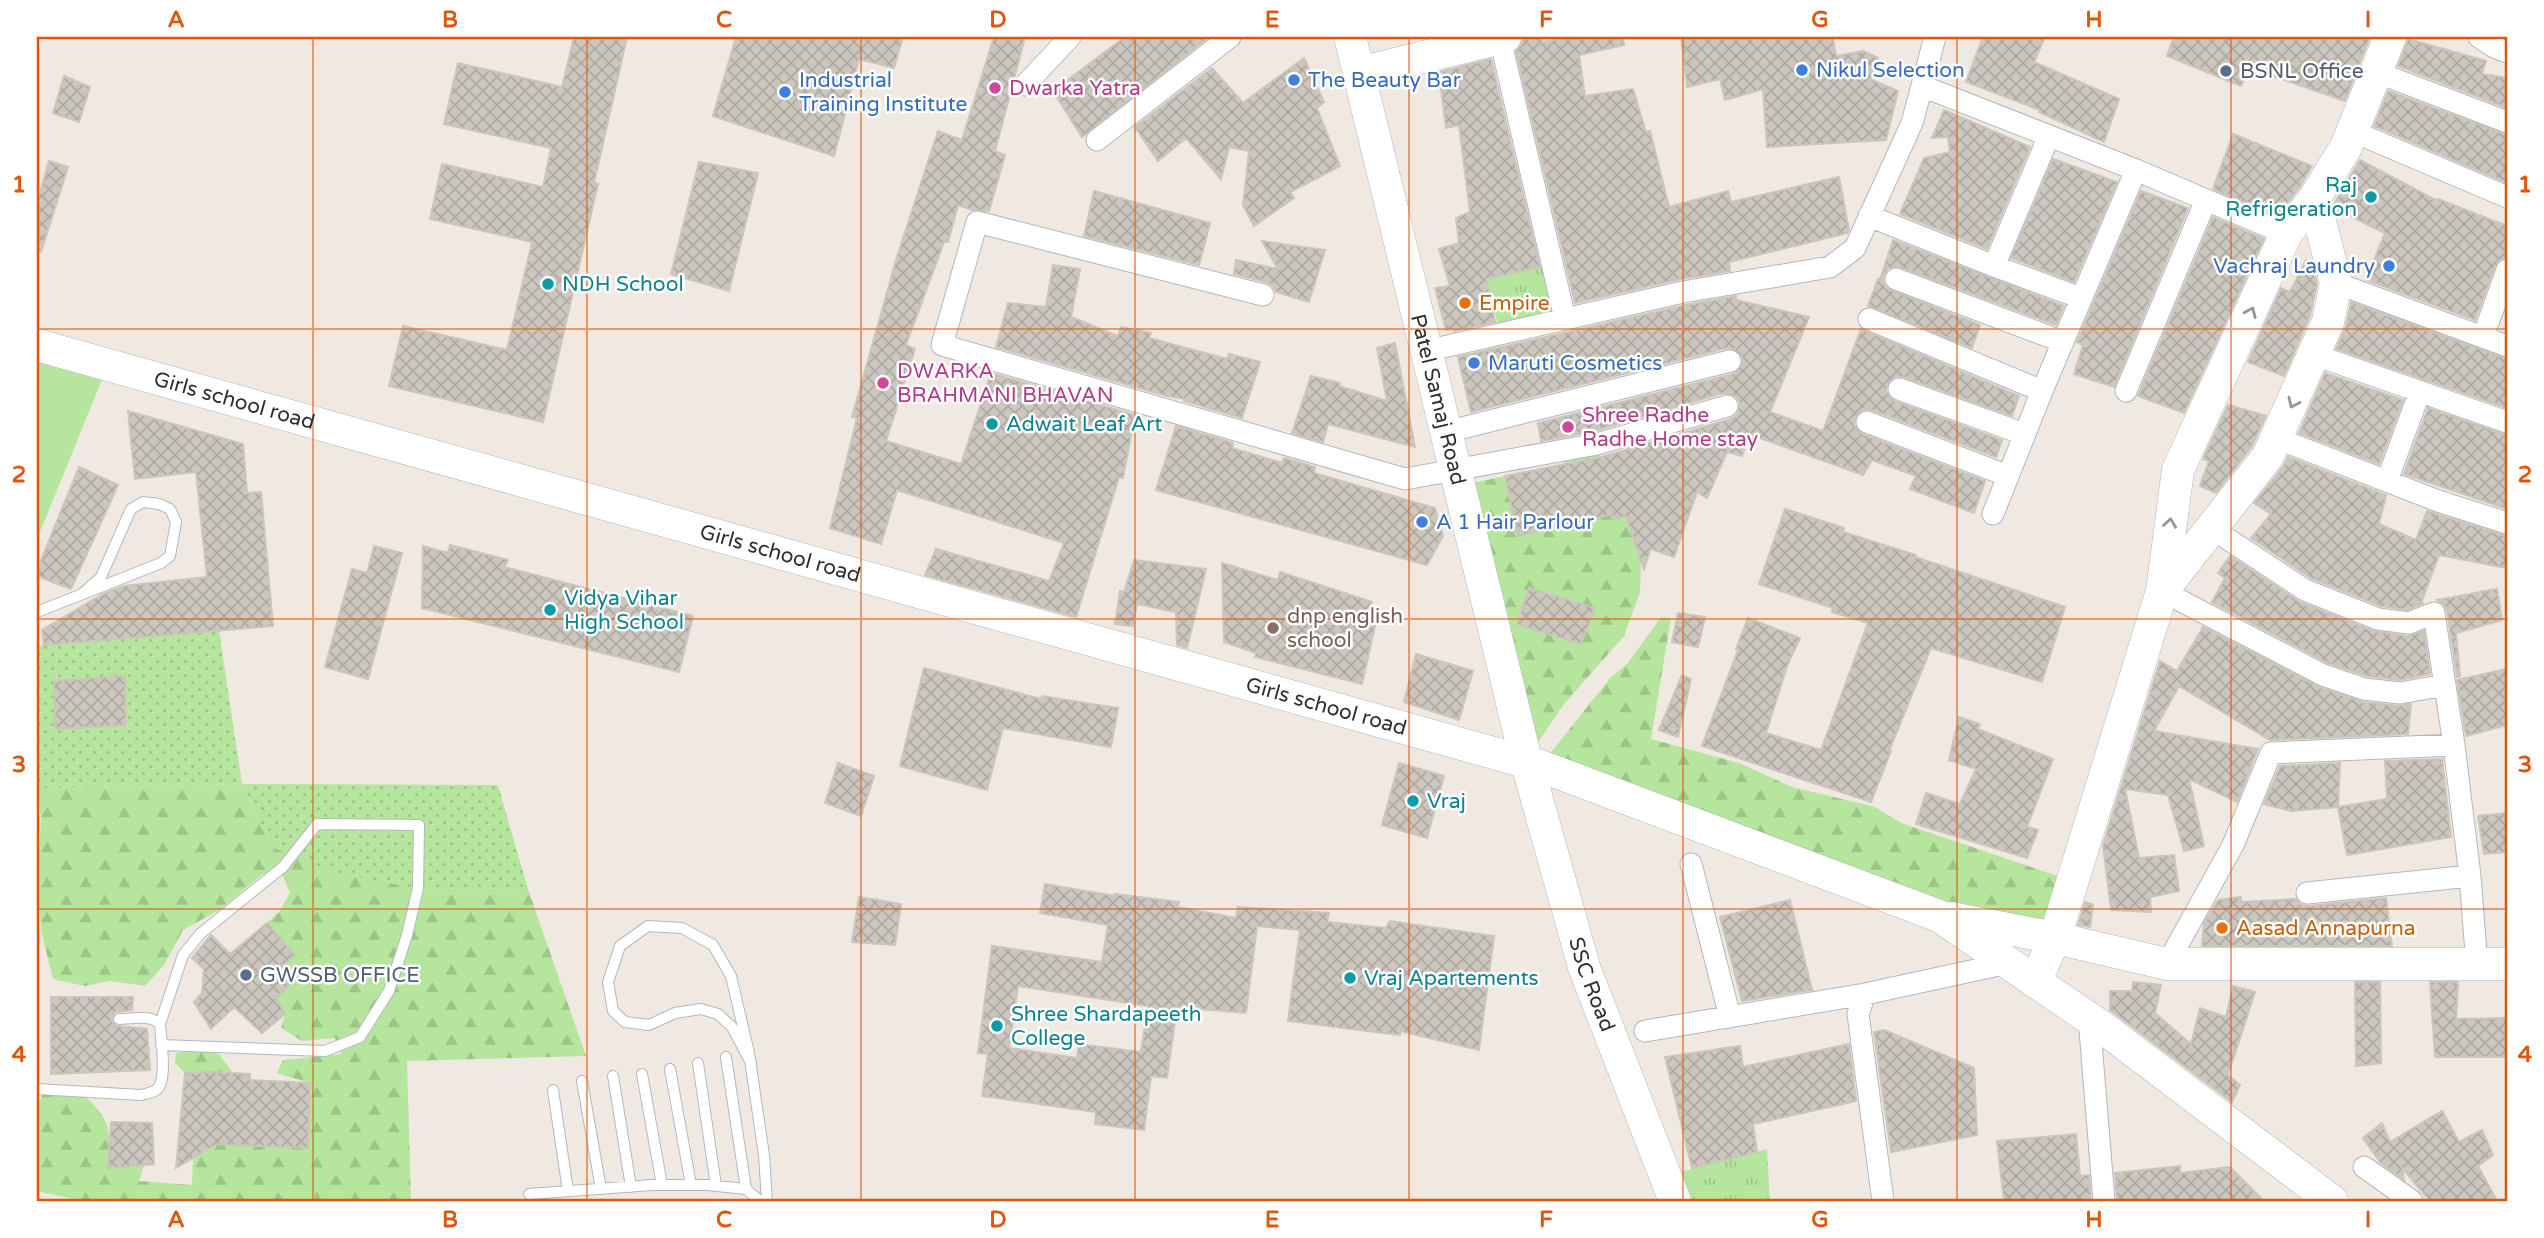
<svg xmlns="http://www.w3.org/2000/svg" width="2544" height="1238" viewBox="0 0 2544 1238" font-family="'Varela Round',sans-serif">
<style>
.grass{fill:#b6e59e}
.forest{fill:url(#forest-firs)}
.park{fill:url(#park-tufts)}
.garden{fill:url(#garden-dots)}
.building{fill:url(#building-cross-hatch);stroke:#cbc5ba;stroke-width:2;fill-rule:evenodd}
.lines{fill:none;stroke-linecap:round;stroke-linejoin:round}
.lane-casing{stroke:#b4b7c1;stroke-width:12}
.street-casing{stroke:#b4b7c1;stroke-width:23}
.secondary-casing{stroke:#b4b7c1;stroke-width:33}
.lane{stroke:#fff;stroke-width:10}
.street{stroke:#fff;stroke-width:21}
.secondary{stroke:#fff;stroke-width:32}
.oneway{stroke:#969696}
.grid{fill:none;stroke:#df570e;stroke-width:2;stroke-opacity:0.55}
.shop-dot{fill:#3f7fe0;stroke:#fff;stroke-width:2.5}
.service-dot{fill:#5c6f8a;stroke:#fff;stroke-width:2.5}
.hotel-dot{fill:#d1479c;stroke:#fff;stroke-width:2.5}
.culture-dot{fill:#0f9aa8;stroke:#fff;stroke-width:2.5}
.food-dot{fill:#e8710a;stroke:#fff;stroke-width:2.5}
.education-dot{fill:#8d6e63;stroke:#fff;stroke-width:2.5}
.labels{text-anchor:middle;stroke-width:5;stroke-linejoin:round;paint-order:stroke}
.shop-label{font-size:21px;fill:#366cbe;stroke:#fff;text-anchor:start}
.service-label{font-size:21px;fill:#4e5e75;stroke:#fff;text-anchor:start}
.hotel-label{font-size:21px;fill:#b23c85;stroke:#fff;text-anchor:start}
.culture-label{font-size:21px;fill:#0d838f;stroke:#fff;text-anchor:start}
.food-label{font-size:21px;fill:#c56008;stroke:#fff;text-anchor:start}
.street-label{font-size:21px;fill:#2e2e2e;stroke:#fff}
.education-label{font-size:21px;fill:#785e54;stroke:#fff;text-anchor:start}
.neatline{fill:none;stroke:#df570e;stroke-width:2.5}
.grid-label{font-size:23px;text-anchor:middle;font-weight:bold;fill:#df570e}
</style>
<defs>
<pattern id="forest-firs" width="22" height="20" patternUnits="userSpaceOnUse" patternTransform="scale(1.75)"><rect width="22" height="20" fill="#b6e59e"/><path d="M5 1l3.5 6h-7zM16 11l3.5 6h-7z" fill="#9dc588"/></pattern>
<pattern id="park-tufts" width="24" height="20" patternUnits="userSpaceOnUse" patternTransform="scale(1.75)"><rect width="24" height="20" fill="#b6e59e"/><path d="M3 7l-1-3M5 7V3M7 7l1-3M15 17l-1-3M17 17v-4M19 17l1-3" fill="none" stroke="#9dc588"/></pattern>
<pattern id="garden-dots" width="8" height="8" patternUnits="userSpaceOnUse" patternTransform="scale(1.75)"><rect width="8" height="8" fill="#b6e59e"/><path d="M2 2h.1M6 6h.1" fill="none" stroke="#9dc588" stroke-width="1.8" stroke-linecap="round"/></pattern>
<pattern id="building-cross-hatch" width="8" height="8" patternUnits="userSpaceOnUse" patternTransform="scale(1.75)"><rect width="8" height="8" fill="#cbc7bf"/><path d="M0 0l8 8M0 8l8-8" fill="none" stroke="#afaba4"/></pattern>
</defs>
<rect width="100%" height="100%" fill="#efe9e1"/>
<!-- grass -->
<path class="grass" d="M37 345 108 365 37 539Z"/>
<!-- forest -->
<path class="forest" d="M1599 454 1613 519 1626 516 1641 560 1640 592 1624 636 1564 704 1526 760 1459 486 1505 476 1519 536 1577 522 1564 461Z
M1661 617 1671 618 1651 739 1739 763 1792 787 1875 807 1901 823 2072 881 2055 938 1939 916 1540 766 1611 677 1627 664Z
M242 784 272 847 413 888 528 889 586 1056 407 1061 411 1201H83L37 1191V1109L42 1094 86 1097C113 1123 110 1132 108 1168L144 1165 139 1181 192 1185 193 1158 219 1073H185L175 1063 176 1053 195 1050 219 1054 233 1073 308 1147 310 1083 277 1073 283 1060 341 1054 335 1038 302 1041 281 1028 285 1014 276 998 292 981 280 967 295 954 267 923 280 911 290 893 282 874H263L219 910 183 930 164 965 145 986 110 981 85 986 53 979 41 930 37 880 41 819 37 788Z"/>
<!-- park -->
<path class="park" d="M1552 264 1565 319 1500 334 1486 279Z
M1767 1149 1770 1201H1675L1665 1176Z"/>
<!-- garden -->
<path class="garden" d="M219 631 242 784 498 785 528 889 413 888 336 873 272 847 242 784 37 788V646Z"/>
<!-- building -->
<path class="building" d="M574 37H627L594 183 598 184 543 422 389 386 403 326 507 350 532 242 430 219 442 164 543 187 551 148 444 124 458 63 562 87Z
M736 37H903L894 68 859 59 834 156 713 116Z
M994 37H1025L995 151 1005 155 989 211 972 210 958 205 948 242H944L906 345 915 349 886 441 961 464 991 373 1135 415 1123 478 1119 477 1076 617 925 575 936 549 1049 581 1064 543 897 490 881 544 830 528 857 418 852 417 897 257 923 177 938 131 962 140Z
M1125 37H1209L1082 137 1053 91Z
M1523 37H1541L1542 42 1571 37H1623L1624 45 1579 55 1585 96 1633 89 1646 132 1650 131 1669 207 1728 191 1731 202 1839 177 1849 230 1847 233 1729 262 1730 271 1681 279 1575 303 1516 51 1522 43Z
M1681 37H1833L1836 56 1863 51 1878 58 1870 79 1898 91 1886 140 1767 147 1763 89 1725 100 1720 79 1687 87Z
M1983 37H2045L2034 62 2119 99 2104 142 2039 112 2040 110 1966 82Z
M2174 37H2370L2345 101 2250 68 2241 86 2167 56Z
M2408 39 2486 61 2482 74 2507 78V108L2398 66Z
M1304 58 1324 102 1317 108 1340 166 1290 192 1294 198 1254 226 1243 205 1249 151 1229 147 1221 179 1186 138 1158 161 1135 127 1212 68 1243 103Z
M1491 59 1540 267 1486 279 1495 322 1454 331 1453 329 1446 330 1435 288 1450 286 1439 249 1459 243 1456 218 1470 212 1459 125 1446 128 1439 72Z
M64 76 90 87 79 122 53 113Z
M2388 91 2507 135V183L2374 126Z
M1944 110 2030 147 1987 249 1900 214 1924 158 1950 152 1948 137 1932 138Z
M2233 134 2312 166 2299 188 2277 216 2213 189Z
M2053 159 2117 182 2074 282 2011 258Z
M2360 160 2437 201 2438 199 2507 226V257L2499 260 2495 266 2475 320 2366 280 2385 233 2336 209 2334 204Z
M49 161 68 167 41 252H37V203Z
M699 162 758 173 729 291 671 274Z
M1094 191 1210 223 1199 265 1084 236Z
M2141 191 2188 208 2114 387 2074 374 2083 345 2077 342Z
M2213 217 2264 239 2184 413 2138 396Z
M1893 240 2064 306 2056 325 1900 267 1888 268 1884 274 1883 282 1886 288 1980 325 1972 348 1868 306 1878 279 1880 280Z
M1262 241 1325 250 1309 302 1276 292 1273 286 1266 282 1234 274 1236 260 1278 269Z
M2306 260 2312 263 2317 284 2310 316 2284 376 2248 362 2281 288 2290 292Z
M1053 265 1080 269 1071 317 1118 336 1121 327 1151 333 1149 338 1227 359 1229 354 1260 362 1242 418 1184 401 1185 399 1167 396 996 347 1008 303 1046 307Z
M1736 296V300L1809 317 1770 412 1823 431 1861 329 2019 396 2012 416 1903 377 1896 376 1887 384 1886 392 1895 401 2002 440 1996 457 1872 410 1864 409 1855 417 1854 425 1862 434 1985 481 1974 513 1910 489 1916 476 1872 460 1863 475 1749 434 1742 456 1727 452 1707 498 1697 492 1674 557 1651 549 1644 569 1626 516 1613 519 1612 514 1518 536 1505 476 1601 457 1731 419 1737 415 1740 403 1736 396 1723 393 1594 431 1541 441 1538 423 1733 374 1742 365V357L1734 349 1727 348 1471 412 1458 357 1686 305Z
M2351 302 2507 359V408L2336 349 2346 326Z
M1395 343 1415 447 1328 424 1323 442 1292 433 1311 376 1340 383 1339 386 1387 401 1377 348Z
M2325 373 2403 400 2379 464 2299 433Z
M2228 405 2266 416 2252 446 2216 493 2200 486 2209 461 2203 459Z
M2428 408 2507 435V509L2404 474Z
M128 411 243 444 247 493 261 492 273 626 44 645 42 630 103 594 124 586 207 577 196 472 135 479Z
M1176 426 1233 443 1232 448 1282 463 1284 458 1315 467 1314 473 1435 508 1443 536 1427 565 1156 490Z
M2288 457 2386 495 2379 524 2416 540 2427 511 2507 536V568L2439 555 2421 603H2424L2407 610 2381 606 2311 578 2251 538 2271 514 2254 503 2283 467Z
M79 467 118 485 71 589 37 576V570Z
M1785 509 1844 528 1843 532 1916 555 1915 557 2065 607 2042 682 1931 648 1889 751H1891L1871 802 1702 746 1738 650 1736 649 1748 618 1800 638 1787 666 1766 733 1821 750 1868 623 1832 612 1833 608 1759 584Z
M450 545 508 560 504 567 693 616 679 672 422 608 423 546 448 553Z
M374 546 402 553 368 679 325 667 352 569 367 573Z
M2230 556 2300 602 2373 631 2407 636 2424 631 2430 674 2400 680 2367 676 2328 663 2212 602 2225 578 2218 573Z
M1134 560 1206 569 1187 648 1177 645 1176 612 1137 604 1133 626 1115 624 1120 591 1124 592Z
M1222 563 1278 580 1280 572 1372 602 1365 623 1375 626 1362 684 1255 657 1256 653 1224 642Z
M1529 588 1595 608 1581 644 1517 624Z
M2497 589 2502 620 2456 633 2460 676 2457 677 2447 611 2443 604 2437 600Z
M1678 613 1705 617 1698 647 1672 642Z
M2203 627 2319 687 2363 702 2399 706 2411 704 2408 734 2270 740 2179 686 2154 731 2258 749 2237 802 2189 779 2204 846 2184 851 2168 795 2125 789 2139 858 2174 855 2179 891 2150 897 2151 912 2111 910 2103 845 2160 661 2177 671Z
M1416 654 1473 671 1459 720 1404 702Z
M924 668 1041 699 1042 696 1118 708 1111 747 1003 728 987 790 900 766Z
M2507 669V725L2466 736 2457 680Z
M1682 675 1691 679 1678 737 1659 730Z
M125 676 126 725 56 729 54 681Z
M1959 717 1980 724 1978 729 2053 759 2027 827 2038 830 2027 858 1916 824 1926 793 1960 804 1976 769 1949 760Z
M2442 759 2451 837 2347 855 2338 807 2387 799 2385 761Z
M838 763 874 776 861 816 825 803Z
M1399 763 1444 776 1427 838 1382 825Z
M2340 763 2338 807 2291 811 2264 804 2280 766Z
M2507 813V852L2484 854 2478 816Z
M1045 884 1115 896V894L1179 902 1178 907 1236 918 1238 907 1329 913 1327 922 1386 928 1390 921 1494 936 1479 1050 1400 1031V1035L1288 1021 1300 930 1257 926 1246 1013 1177 1007 1167 1078 1151 1076 1144 1130 1095 1124 1096 1112 982 1096 988 1054 978 1053 992 946 1102 962 1108 925 1040 913ZM1018 986 1148 1006 1141 1052 1079 1044 1077 1058 1009 1048Z
M859 897 901 904 895 945 852 942Z
M2241 897V902L2296 899 2301 905 2308 906 2386 898 2392 946H2202L2204 923 2218 900Z
M1790 900 1812 990 1742 1001 1720 917Z
M2085 902 2093 905 2090 927 2078 925Z
M267 923 295 955 280 967 293 981 276 998 285 1014 262 1033 234 1007 211 1029 194 1002 202 993 204 969 192 958 211 935 230 954Z
M2133 982 2161 985 2155 1013 2191 1044 2200 1008 2226 1017 2233 986 2255 992 2228 1075 2240 1085 2232 1102 2110 1010V991H2132Z
M2355 982H2380L2381 1063 2356 1066Z
M2430 982H2458L2456 1019 2507 1018V1057H2435Z
M51 997H133L132 1010 115 1012 111 1020 116 1026 147 1029 150 1070 51 1074Z
M1884 1030 1974 1068 1977 1135 1891 1152 1874 1032Z
M1849 1044 1856 1101 1753 1124 1757 1152 1692 1168 1665 1057 1740 1046 1743 1067Z
M212 1072 250 1074V1080L310 1083 308 1148 217 1144 176 1168 185 1073Z
M2442 1111 2459 1142 2482 1130 2493 1155 2478 1166 2497 1201H2430L2402 1168 2404 1180 2380 1162 2363 1138 2382 1123 2390 1142Z
M111 1122 152 1123 154 1164 108 1168Z
M2076 1134 2080 1176 2089 1175 2091 1201H2004L1997 1141Z
M2180 1166V1173L2230 1167 2264 1201H2117L2115 1173Z"/>
<g class="lines">
<!-- lane casing -->
<g class="lane-casing">
<path id="lane" d="M37 612 161 563 170 556 176 522 170 509 159 504 143 502 131 509 101 577 82 594
M160 1024 183 955 200 934 283 867 317 824 419 825 418 888 407 935 389 991 360 1037 325 1051 161 1045
M726 1057 746 1189
M698 1063 716 1186
M751 1063 732 1027 718 1014 701 1009 675 1013 649 1025 625 1022 613 1011 608 982 620 946 648 926 682 928 713 945 731 976 749 1053 764 1155 767 1201
M670 1069 691 1185
M642 1074 662 1185
M613 1076 631 1187
M582 1081 601 1189
M37 1089 141 1095C147 1093 157 1093 160 1085 166 1072 161 1039 160 1024 149 1014 133 1019 119 1019
M553 1090 568 1191
M529 1194 652 1185H708L746 1189 760 1201"/>
</g>
<!-- street casing -->
<g class="street-casing">
<path id="street" d="M2479 37 2494 47 2507 52
M1500 38 1565 319
M2376 72 2507 122
M1025 85 1070 37
M2352 131 2507 197
M2049 136 1994 266 2081 298
M1097 140 1230 37
M2136 170 2286 234
M1869 216 1994 266
M1896 279 2063 342
M2336 283 2507 346
M1263 295 977 222 942 345 1405 479 1597 444 1727 406
M1869 319 2042 391 2136 170 1922 86
M2483 337 2507 270
M1426 351 1683 292 1830 267 1855 248 1912 123 1935 37
M2315 355 2507 422
M1899 389 2024 434
M2126 391 2206 200
M1867 422 2008 476
M1446 432 1730 361
M2276 438 2438 501 2507 523
M2387 481 2420 391
M1993 514 2042 391
M2211 528 2305 590 2378 619 2409 623 2434 613 2454 745
M2162 591 2323 675 2364 689 2400 693 2445 685
M1691 864 1730 1017
M2307 893 2470 876
M2167 964 2233 845 2271 753 2454 745 2470 876 2477 966
M2089 1018 2104 1201
M1645 1031 1865 994
M2364 1167 2412 1201
M1883 1201 1858 1014 1865 994 2008 963"/>
</g>
<!-- secondary casing -->
<g class="secondary-casing">
<g id="secondary">
<path id="s1" d="M1350 37 1526 760 1584 967 1675 1201"/>
<path d="M1359 73 1505 37"/>
<path id="s2" d="M37 345 1540 766 1939 916 2102 1027 2332 1201"/>
<path d="M2163 590 2268 456 2328 322 2336 283 2314 199"/>
<path d="M1951 918 2055 938 2167 964H2507"/>
<path d="M2035 982 2055 938 2162 591 2178 470 2286 234 2314 199 2346 147 2390 37"/>
</g>
</g>
<!-- lane -->
<use href="#lane" class="lane"/>
<!-- street -->
<use href="#street" class="street"/>
<!-- secondary -->
<use href="#secondary" class="secondary"/>
</g>
<!-- one-way arrows -->
<defs><path id="oneway-chevron" d="M-2-3.5L2.5 0L-2 3.5" fill="none" stroke-width="1.6" stroke-linecap="round" stroke-linejoin="round" transform="scale(1.75)"/></defs>
<g class="oneway">
<use href="#oneway-chevron" transform="translate(2251 312) rotate(-66)"/>
<use href="#oneway-chevron" transform="translate(2293 403) rotate(115)"/>
<use href="#oneway-chevron" transform="translate(2170 523) rotate(-82)"/>
</g>
<!-- grid -->
<path class="grid" d="M313 37V1201M587 37V1201M861 37V1201M1135 37V1201M1409 37V1201M1683 37V1201M1957 37V1201M2231 37V1201M37 329H2507M37 619H2507M37 909H2507"/>
<!-- markers -->
<g class="shop-dot">
<circle cx="1802" cy="70" r="7"/>
<circle cx="1294" cy="80" r="7"/>
<circle cx="785" cy="92" r="7"/>
<circle cx="2389" cy="266" r="7"/>
<circle cx="1474" cy="363" r="7"/>
<circle cx="1422" cy="522" r="7"/>
</g>
<g class="service-dot">
<circle cx="2226" cy="71" r="7"/>
<circle cx="246" cy="975" r="7"/>
</g>
<g class="hotel-dot">
<circle cx="995" cy="88" r="7"/>
<circle cx="883" cy="383" r="7"/>
<circle cx="1568" cy="427" r="7"/>
</g>
<g class="culture-dot">
<circle cx="2371" cy="197" r="7"/>
<circle cx="548" cy="284" r="7"/>
<circle cx="992" cy="424" r="7"/>
<circle cx="550" cy="610" r="7"/>
<circle cx="1413" cy="801" r="7"/>
<circle cx="1350" cy="978" r="7"/>
<circle cx="997" cy="1026" r="7"/>
</g>
<g class="food-dot">
<circle cx="1465" cy="303" r="7"/>
<circle cx="2222" cy="928" r="7"/>
</g>
<circle class="education-dot" cx="1273" cy="628" r="7"/>
<g class="labels">
<!-- shop labels -->
<g class="shop-label">
<text x="1816" y="77">Nikul Selection</text>
<text x="799" y="87">Industrial<tspan x="799" dy="24">Training Institute</tspan></text>
<text x="1308" y="87">The Beauty Bar</text>
<text x="2375" y="273" text-anchor="end">Vachraj Laundry</text>
<text x="1488" y="370">Maruti Cosmetics</text>
<text x="1436" y="529">A 1 Hair Parlour</text>
</g>
<!-- service labels -->
<g class="service-label">
<text x="2240" y="78">BSNL Office</text>
<text x="260" y="982">GWSSB OFFICE</text>
</g>
<!-- hotel labels -->
<g class="hotel-label">
<text x="1009" y="95">Dwarka Yatra</text>
<text x="897" y="378">DWARKA<tspan x="897" dy="24">BRAHMANI BHAVAN</tspan></text>
<text x="1582" y="422">Shree Radhe<tspan x="1582" dy="24">Radhe Home stay</tspan></text>
</g>
<!-- culture labels -->
<g class="culture-label">
<text x="2357" y="192" text-anchor="end">Raj<tspan x="2357" dy="24">Refrigeration</tspan></text>
<text x="562" y="291">NDH School</text>
<text x="1006" y="431">Adwait Leaf Art</text>
<text x="564" y="605">Vidya Vihar<tspan x="564" dy="24">High School</tspan></text>
<text x="1427" y="808">Vraj</text>
<text x="1364" y="985">Vraj Apartements</text>
<text x="1011" y="1021">Shree Shardapeeth<tspan x="1011" dy="24">College</tspan></text>
</g>
<!-- food labels -->
<g class="food-label">
<text x="1479" y="310">Empire</text>
<text x="2236" y="935">Aasad Annapurna</text>
</g>
<!-- street labels -->
<g class="street-label">
<text dy="7" stroke="none"><textPath href="#s1" startOffset="373">Patel Samaj Road</textPath></text>
<text dy="7" stroke="none"><textPath href="#s2" startOffset="205">Girls school road</textPath></text>
<text dy="7" stroke="none"><textPath href="#s2" startOffset="772">Girls school road</textPath></text>
<text dy="7" stroke="none"><textPath href="#s2" startOffset="1339">Girls school road</textPath></text>
<text dy="7" stroke="none"><textPath href="#s1" startOffset="978">SSC Road</textPath></text>
</g>
<!-- education labels -->
<g class="education-label">
<text x="1287" y="623">dnp english<tspan x="1287" dy="24">school</tspan></text>
</g>
</g>
<!-- border -->
<rect width="2544" height="1238" fill="none" stroke="#ffffff" stroke-width="77"/>
<rect x="38" y="38" width="2468" height="1162" class="neatline"/>
<g class="grid-label">
<text x="176" y="27">A</text>
<text x="450" y="27">B</text>
<text x="724" y="27">C</text>
<text x="998" y="27">D</text>
<text x="1272" y="27">E</text>
<text x="1546" y="27">F</text>
<text x="1820" y="27">G</text>
<text x="2094" y="27">H</text>
<text x="2368" y="27">I</text>
<text x="19" y="192">1</text>
<text x="2525" y="192">1</text>
<text x="19" y="482">2</text>
<text x="2525" y="482">2</text>
<text x="19" y="772">3</text>
<text x="2525" y="772">3</text>
<text x="19" y="1062">4</text>
<text x="2525" y="1062">4</text>
<text x="176" y="1227">A</text>
<text x="450" y="1227">B</text>
<text x="724" y="1227">C</text>
<text x="998" y="1227">D</text>
<text x="1272" y="1227">E</text>
<text x="1546" y="1227">F</text>
<text x="1820" y="1227">G</text>
<text x="2094" y="1227">H</text>
<text x="2368" y="1227">I</text>
</g>
</svg>
